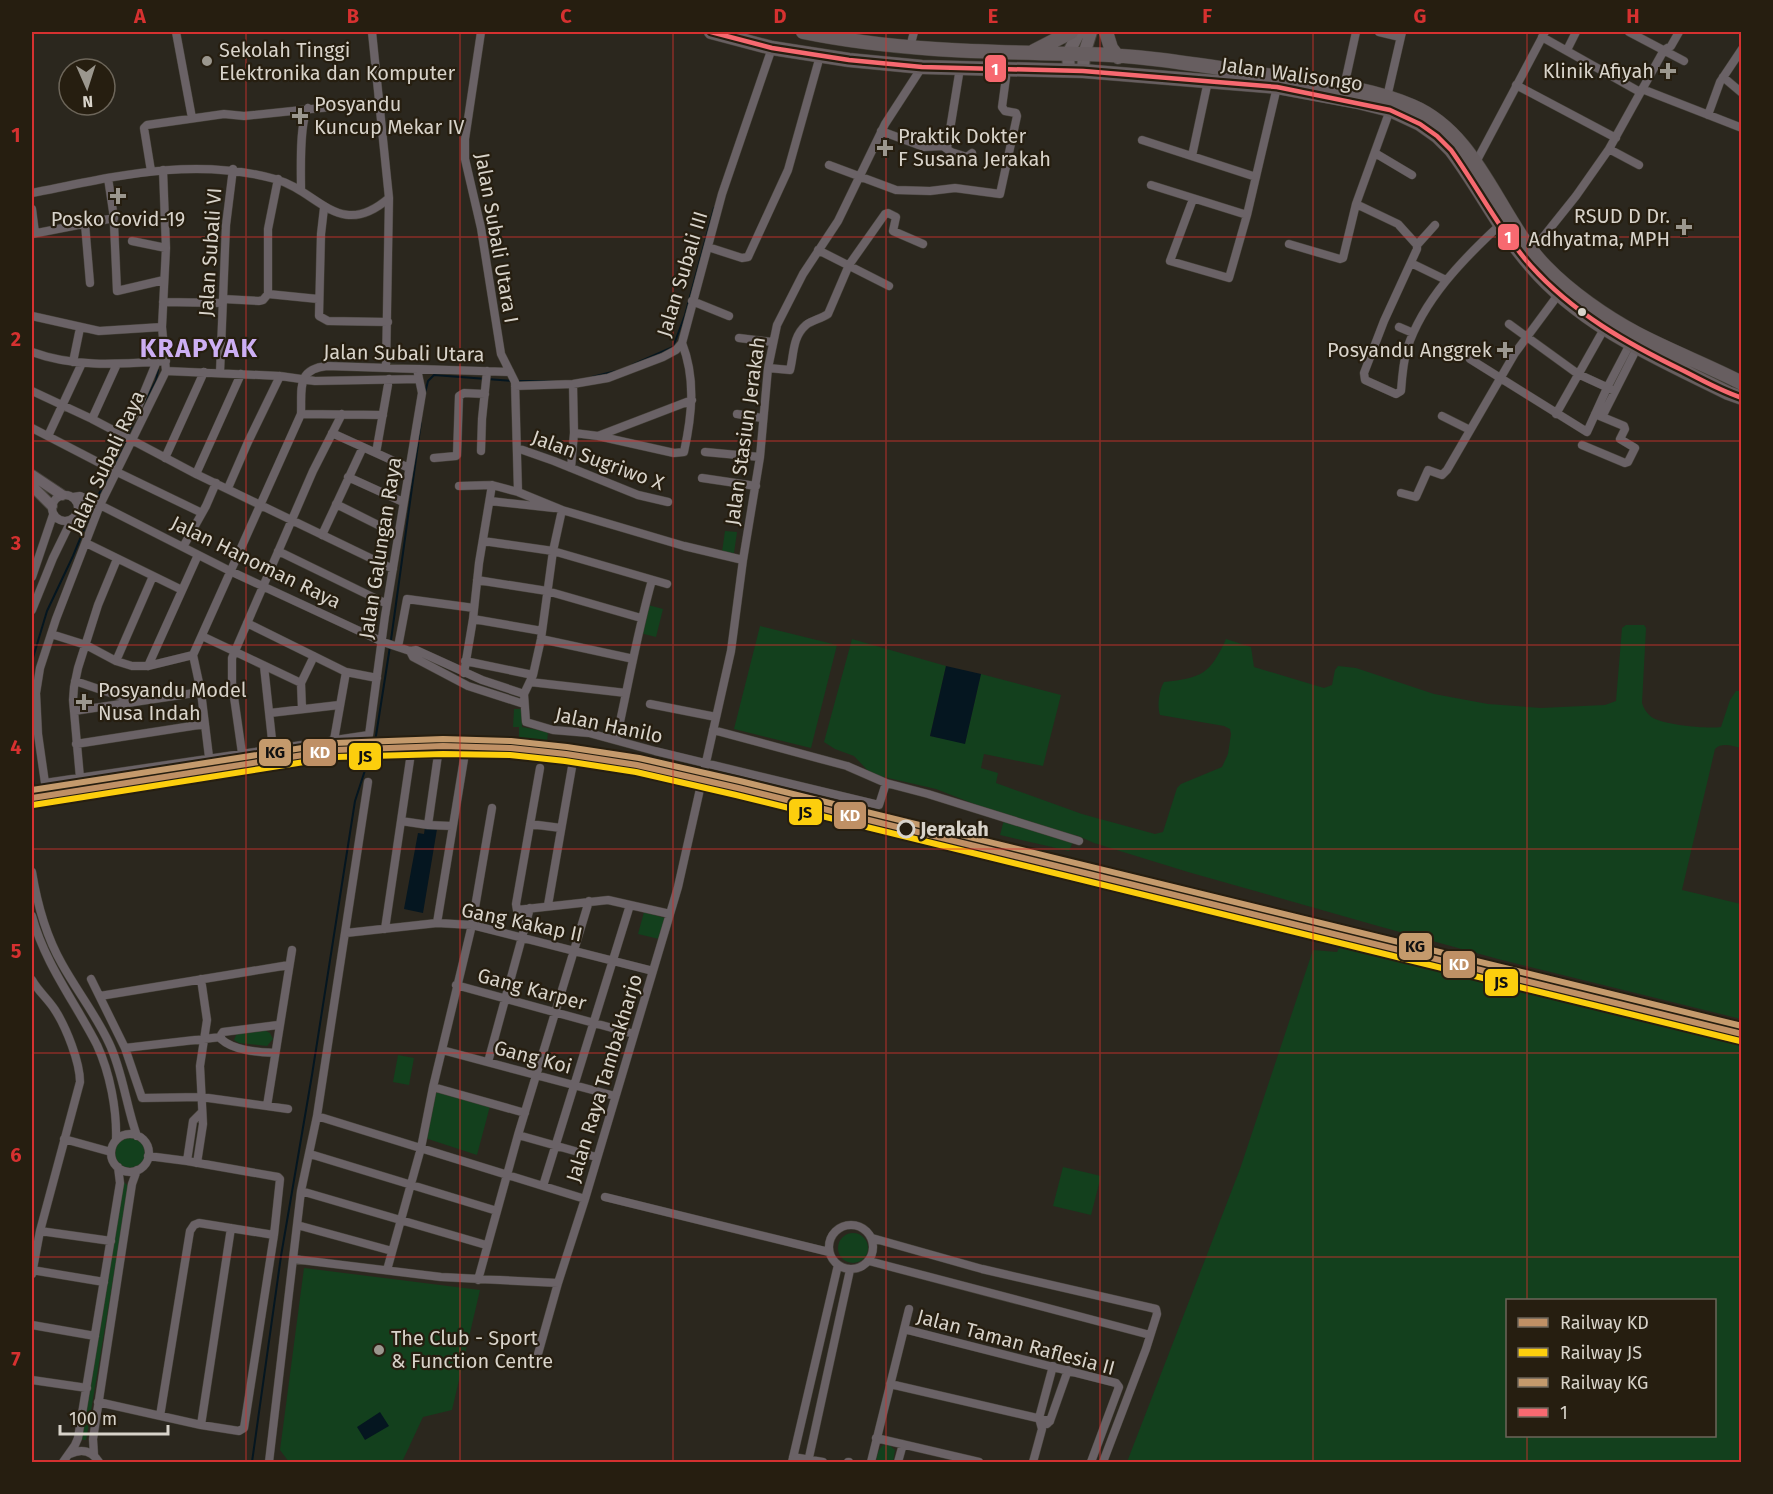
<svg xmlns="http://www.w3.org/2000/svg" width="1773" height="1494" viewBox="0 0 1773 1494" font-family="'Fira Sans',sans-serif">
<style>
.green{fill:#13401d;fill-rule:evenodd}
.water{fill:#051620}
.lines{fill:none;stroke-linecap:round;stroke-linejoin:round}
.stream{stroke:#051620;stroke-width:2}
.street-casing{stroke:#46423a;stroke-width:9}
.secondary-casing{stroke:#46423a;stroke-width:12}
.primary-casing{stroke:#46423a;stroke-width:14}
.highway-casing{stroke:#46423a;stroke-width:15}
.street{stroke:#6a6266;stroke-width:8}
.secondary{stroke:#6c6368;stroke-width:10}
.primary{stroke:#6b6265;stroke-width:12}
.highway{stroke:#675e60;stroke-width:14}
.bus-1-casing{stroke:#261e10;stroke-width:9}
.bus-1{stroke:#f76970;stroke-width:4.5}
.rail-1-casing{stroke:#261e10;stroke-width:10}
.rail-2-casing{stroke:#261e10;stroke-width:10}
.rail-3-casing{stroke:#261e10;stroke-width:10}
.rail-1{stroke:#bf9065;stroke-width:6}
.rail-2{stroke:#fcce0d;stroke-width:6}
.rail-3{stroke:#c49a6c;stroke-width:6}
.grid{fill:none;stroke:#d63130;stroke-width:1.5;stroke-opacity:0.55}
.poi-dot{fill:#9b978e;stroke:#261e10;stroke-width:2}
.bus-dot{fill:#d8d3ca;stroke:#261e10;stroke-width:2}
.stop-dot{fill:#261e10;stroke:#d8d3ca;stroke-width:3}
.labels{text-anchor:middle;stroke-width:4.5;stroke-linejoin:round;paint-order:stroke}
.poi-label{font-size:20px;fill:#d8d3ca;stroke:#261e10;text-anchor:start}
.street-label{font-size:20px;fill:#d8d3ca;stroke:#261e10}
.stop-label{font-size:20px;font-weight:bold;fill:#d8d3ca;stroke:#261e10;text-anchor:start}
.district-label{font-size:26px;font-weight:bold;letter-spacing:1.5px;fill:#cdaff3;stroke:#261e10}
.line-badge{stroke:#261e10;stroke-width:2}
.badge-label{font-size:16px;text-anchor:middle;font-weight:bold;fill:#fff}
.pale-badge-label{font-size:16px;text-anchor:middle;font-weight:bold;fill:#111}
.neatline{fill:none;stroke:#d63130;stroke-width:2}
.grid-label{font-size:20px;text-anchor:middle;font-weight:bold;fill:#d63130}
</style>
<rect width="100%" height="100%" fill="#2b271e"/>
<!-- green -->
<path class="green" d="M725 531 737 532 734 553 722 552Z
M648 605 663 609 656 637 640 633Z
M1626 625H1644L1646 628 1642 703C1644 709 1647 714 1653 718 1666 725 1706 729 1721 727L1730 700 1736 691H1741V748C1732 746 1722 742 1715 749L1682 890 1741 904V1019L1498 959 1378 926 1188 872 1094 843 1076 835 1069 851 1000 835 1005 816 936 789 871 774 854 756 835 749 824 742 852 639 946 666 930 736 965 743 981 674 1061 695 1043 766 984 754 981 768 998 773 996 783 1082 814 1155 834 1163 832 1177 788 1181 784 1222 767 1228 754 1231 734 1230 729 1224 726 1160 715C1157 707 1159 690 1164 682 1202 678 1210 674 1226 639L1251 647 1254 667 1324 688 1332 685 1335 670 1338 666 1356 668 1434 694 1488 704 1541 708 1605 705 1616 701 1622 628Z
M760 626 837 645 811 748 734 729Z
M514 709H522V727L548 732 547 742 519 740V727H513Z
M644 912 665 918 659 939 638 934Z
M1342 942 1741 1036V1462H1127L1240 1169 1313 950 1337 952ZM1508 1300H1714V1436H1508Z
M264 1030 270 1033 273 1039 267 1046 239 1043 234 1040 237 1033Z
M398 1055 414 1058 409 1085 393 1082Z
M434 1089 490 1106 477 1155 425 1138Z
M115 1153a15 15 0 1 1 30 0a15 15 0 1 1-30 0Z
M1063 1167 1101 1176 1091 1215 1053 1206Z
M124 1182 128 1186V1190L88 1429 86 1440H83L81 1438Z
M838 1248a15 15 0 1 1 30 0a15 15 0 1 1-30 0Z
M304 1268 480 1290 452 1410 423 1417 402 1462H289L280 1450Z
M888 1444 895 1450 893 1462H876C878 1454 878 1445 888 1444Z"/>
<!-- water -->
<path class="water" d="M946 666 981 674 965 744 930 736Z
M425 827 437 829 423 913 404 909 418 833 424 834Z
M380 1412 389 1426 365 1440 357 1427Z"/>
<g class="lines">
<!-- stream -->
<path class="stream" d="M632 365 673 347 685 315 714 208
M592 377 616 371
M518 381H554
M425 393 428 381 434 375 512 381
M142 406 156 381 158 370
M128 435 134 421
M96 500 126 440
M32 661 47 611 73 556 94 505
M375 742 391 640 421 422
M32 771 34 788
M252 1462 281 1256 312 1075 355 801 369 758"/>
<!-- street casing -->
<g class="street-casing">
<path id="street" d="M176 32 192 118
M481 32 465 139V159L481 228 501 354 515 382 518 492 562 510 684 546 743 560
M1379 32 1400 37
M1629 32 1684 61
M1542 37 1640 92
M910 47 914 32
M1567 50 1576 32
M1664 50 1671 46 1679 32
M1723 77 1742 93
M1516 85 1616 138
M1344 87 1356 32
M1642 89 1742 128
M1387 97 1402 32
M1708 115 1720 82 1742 49
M881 131 924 147 943 146 951 152 967 157 972 153
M1142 140 1256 177
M947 148 960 68
M1609 149 1639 165
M1375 153 1412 175
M1192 156 1208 81
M1475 164 1545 32
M829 165 896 190 930 191 955 188 1000 194 1017 116 1016 113 1005 111 1002 107 1007 70
M163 170 166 248 162 327 166 371 100 505 56 619 40 668 36 693 38 734 45 783 369 735 385 616 422 393 417 369
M151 171 144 128 147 125 224 114 244 116 379 102
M1151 185 1247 215
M301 190C301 171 299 123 308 108
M32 193C113 177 192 156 275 179 319 191 339 241 389 198L372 32
M1193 199 1170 261 1229 278 1247 215 1277 87
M1356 204 1398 224 1417 245V249L1384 321 1364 373 1365 380 1396 394 1401 391C1402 377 1403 363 1407 349 1423 300 1463 259 1501 224
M324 208 321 234 319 316 328 321 388 322
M32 209 35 233
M85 224 90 283
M114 224 117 291 164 280
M32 234 114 218 108 178
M132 241 166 248
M1289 244 1340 259 1343 258 1356 204 1390 110
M1417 245 1435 225
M708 247 742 258 748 257 788 170 820 56
M818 250 889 286
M1532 251 1576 196 1609 149 1664 50
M1411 263 1446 280
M268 294V229L278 179
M268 294 318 299
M223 299 259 301 263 300 268 294
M692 301 729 316
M163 302 223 303
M32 316 99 331 162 327
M1509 324 1578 374 1615 391
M1399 327 1413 333
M739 338 772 342
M32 352C75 368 120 364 166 361
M1470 359 1587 432 1607 388 1630 344
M73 362 80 328
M386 368 389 198
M768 368 790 370C794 355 792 337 806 325 812 320 821 319 828 314L849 265 885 214 888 213 896 217 893 231 923 244
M166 371 280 376 315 381 419 379
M220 373 226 225 233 169
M515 386 573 384 608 378 663 357 676 350 682 343 722 194 772 48
M32 391 92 419 196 474 393 569
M301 414 383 415
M737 414 762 418
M1556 414 1604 329
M1442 416 1470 430
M1602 417 1637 348
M92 419 117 364
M32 428 117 472 202 513
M332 433 409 468
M574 433 598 436 692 400
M121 435 136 412 157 361
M48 436 82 363
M598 436 674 453 684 452C692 415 696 379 682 343
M1582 445 1625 463 1628 462 1635 448 1620 439 1625 429 1624 426 1595 414
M517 448 554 461 638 495 668 502
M481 451 482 419 487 371
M705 452 760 457
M376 453 389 379
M165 458 204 372
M434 458 456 456 457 455 459 396 464 393 485 394
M571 468 574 433 573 384
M196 474 241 374
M348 477 403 502
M702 478 756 486
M459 486 492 485 518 492
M228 488 248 442 280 376
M1401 493 1416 497 1428 470 1442 475 1447 470 1515 353 1558 295
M52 508a13 13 0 1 1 26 0a13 13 0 1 1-26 0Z
M73 497 80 496 100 505 230 571 383 642 410 651 416 650 482 680 524 694
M490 501 554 508
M336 504 398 535
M562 510 553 551 541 639 533 675 524 694 526 722 553 730 589 733 655 751 879 805 886 783
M322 535 363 447
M483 541 553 551 667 584
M86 543 182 590
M183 547 206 506 216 483
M278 551 387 604
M32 577 53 515
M477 580 547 591 641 618
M32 610 53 558 72 519
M473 619 542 631
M247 623 346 672 377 678
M51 634 86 645 116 661 132 666H148L193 655 301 414C302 389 296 369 327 366L510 372
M202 636 301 683
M541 639 629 658
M398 647 407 599 474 608
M410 651 413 657 468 686 524 704
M193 655 201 692 209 757
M116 661 153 576
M465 661 533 675
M148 666 198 555
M264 666 273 749
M464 673 473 619 479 563 492 485
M75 681 134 701
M530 682 626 693
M650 704 716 717
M302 709 301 683 314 656
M74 711 201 692
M270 713 339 705
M713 730 847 766 886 783 928 794 1079 841
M334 740 346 672
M616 740C628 687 637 633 652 580
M76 744 205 724
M242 753 232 683V658L313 471 342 414
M373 758 378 754 438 755 428 825 452 826
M540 768 516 904 517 910 608 900 670 914
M80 778 73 700 74 687 78 668 98 605 117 559
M401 821 428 825
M530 824 561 828
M32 872C37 903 46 936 62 964 77 991 96 1015 109 1043 123 1072 126 1106 137 1136
M548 905 572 767
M32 916C45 964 75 1002 97 1045 110 1073 117 1110 116 1140
M437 923 464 759
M385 929 411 753
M346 933 437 923 472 925 653 971
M91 979 125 1048 142 1098 201 1097 288 1109
M32 980C38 991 48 999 55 1010 66 1027 80 1062 80 1082L40 1231 32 1274
M456 985 634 1034
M100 996 289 965
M125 1048 221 1037
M442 1050 615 1096
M275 1053C259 1052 234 1051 221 1039V1035L223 1032 278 1025
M488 1062 530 908
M433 1087 525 1113
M267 1106 292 950
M317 1116 585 1199 678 887 731 651 743 560 760 457 768 368 777 325 803 274 838 221 885 124 922 67
M111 1153a19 19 0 1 1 38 0a19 19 0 1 1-38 0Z
M518 1135 596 1157
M64 1139 111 1152
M310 1154 497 1211
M187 1161 193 1121 201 1113
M197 1163 203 1124 200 1066 207 1020 201 979
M543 1186 630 905
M301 1191 486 1245
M605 1197 829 1252
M829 1247a22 22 0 1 1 44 0a22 22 0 1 1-44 0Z
M297 1225 392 1251
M40 1231 111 1241
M872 1238 982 1269 1156 1309 1157 1314 1146 1349 1103 1462
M293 1259 441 1277 558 1283 585 1199
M869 1261 1150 1335
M32 1270 104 1282
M387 1270 421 1148 433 1087 472 925 492 808
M478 1280 518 1135 589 901
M32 1325 95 1336
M904 1329 1116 1383 1119 1387 1091 1462
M538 1354 558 1283
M32 1380 87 1388
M890 1384 1050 1421
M98 1402 201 1425 239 1431 244 1428 274 1235 280 1179 278 1177 187 1161 148 1156
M160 1416 190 1231 194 1225 199 1223 274 1235
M1047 1424 1050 1421 1068 1370
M201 1425 231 1228
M876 1438 979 1462
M70 1454C82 1448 92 1451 99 1462
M94 1455 93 1439 132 1184 137 1170
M793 1457 823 1462
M63 1462 75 1445 78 1438 120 1183 118 1167
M269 1462 301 1191 317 1116 368 782
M792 1462 838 1265
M808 1462 850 1270
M848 1462H849
M871 1462 909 1309
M898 1462 903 1444
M1033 1462 1042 1429 1039 1418 1053 1366"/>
</g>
<!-- secondary casing -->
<g class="secondary-casing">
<path id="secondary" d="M32 475 62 495
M32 486 52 506"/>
</g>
<!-- primary casing -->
<g class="primary-casing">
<path id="primary" d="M1069 70 1068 54 1079 32
M1083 71 1084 54 1091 32"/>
</g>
<!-- highway casing -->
<g class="highway-casing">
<path id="highway" d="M711 32 772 48 849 60 922 67 1083 71 1277 87 1358 102 1390 110 1420 124 1437 136 1451 150C1479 187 1500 231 1531 266 1583 327 1658 358 1728 393L1742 398
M803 32C895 51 989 52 1083 54 1146 55 1210 67 1273 76 1319 83 1369 87 1412 106 1480 135 1498 219 1546 267 1570 292 1606 317 1636 333 1670 351 1707 365 1742 383
M1106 32 1111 48 1118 57
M1034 51 1071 32"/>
</g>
<!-- street -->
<use href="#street" class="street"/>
<!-- secondary -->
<use href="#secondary" class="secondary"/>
<!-- primary -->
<use href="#primary" class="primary"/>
<!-- highway -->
<use href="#highway" class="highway"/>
<!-- bus-1 casing -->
<g class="bus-1-casing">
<path id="bus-1" d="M711 32 772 48 849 60 922 67 1083 71 1277 87 1390 110 1420 124 1437 136 1451 150C1478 188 1500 231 1531 266 1573 313 1628 344 1684 371 1703 381 1721 391 1742 398"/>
</g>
<!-- bus-1 -->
<use href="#bus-1" class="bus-1"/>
<!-- rail-1 casing -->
<g class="rail-1-casing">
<path id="rail-1" d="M32 798 335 750 443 746 511 748 566 754 637 765 738 788 1742 1034"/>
</g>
<!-- rail-2 casing -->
<g class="rail-2-casing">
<path id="rail-2" d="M33 805 336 757 443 754 510 755 565 761 636 772 736 795 1740 1041"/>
</g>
<!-- rail-3 casing -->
<g class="rail-3-casing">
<path id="rail-3" d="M32 790 334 743 443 739 511 741 567 747 639 758 740 781 1742 1026"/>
</g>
<!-- rail-1 -->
<use href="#rail-1" class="rail-1"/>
<!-- rail-2 -->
<use href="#rail-2" class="rail-2"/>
<!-- rail-3 -->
<use href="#rail-3" class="rail-3"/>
</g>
<!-- grid -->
<path class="grid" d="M246 32V1462M460 32V1462M673 32V1462M886 32V1462M1100 32V1462M1313 32V1462M1527 32V1300M32 237H1742M32 441H1742M32 645H1742M32 849H1742M32 1053H1742M32 1257H1742M1527 1436V1462"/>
<!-- markers -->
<g class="poi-dot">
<circle cx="207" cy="61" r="6"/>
<path d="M1665 62h6v6h6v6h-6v6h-6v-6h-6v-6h6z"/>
<path d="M297 107h6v6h6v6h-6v6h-6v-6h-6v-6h6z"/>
<path d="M882 139h6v6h6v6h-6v6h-6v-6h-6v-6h6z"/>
<path d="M115 187h6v6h6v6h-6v6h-6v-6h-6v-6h6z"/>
<path d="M1681 218h6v6h6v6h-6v6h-6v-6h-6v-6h6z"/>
<path d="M1502 341h6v6h6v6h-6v6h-6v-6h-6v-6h6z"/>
<path d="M81 693h6v6h6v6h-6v6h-6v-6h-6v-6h6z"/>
<circle cx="379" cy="1350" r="6"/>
</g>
<circle class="bus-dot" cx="1582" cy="312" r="5"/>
<circle class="stop-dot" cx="906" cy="829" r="8"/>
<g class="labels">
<!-- poi labels -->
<g class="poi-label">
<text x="219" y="57">Sekolah Tinggi<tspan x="219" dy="23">Elektronika dan Komputer</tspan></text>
<text x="1654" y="78" text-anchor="end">Klinik Afiyah</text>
<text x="314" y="111">Posyandu<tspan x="314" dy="23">Kuncup Mekar IV</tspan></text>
<text x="898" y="143">Praktik Dokter<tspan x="898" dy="23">F Susana Jerakah</tspan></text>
<text x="1670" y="223" text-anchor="end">RSUD D Dr.<tspan x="1670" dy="23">Adhyatma, MPH</tspan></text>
<text x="118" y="226" text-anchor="middle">Posko Covid-19</text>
<text x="1492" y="357" text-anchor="end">Posyandu Anggrek</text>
<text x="98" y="697">Posyandu Model<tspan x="98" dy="23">Nusa Indah</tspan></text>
<text x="391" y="1345">The Club - Sport<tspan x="391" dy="23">&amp; Function Centre</tspan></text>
</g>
<!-- street labels -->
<g class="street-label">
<text transform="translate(1292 74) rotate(8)" y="7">Jalan Walisongo</text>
<text transform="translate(497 238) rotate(80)" y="7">Jalan Subali Utara I</text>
<text transform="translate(210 252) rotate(-86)" y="7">Jalan Subali VI</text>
<text transform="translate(682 274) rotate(-73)" y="7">Jalan Subali III</text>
<text transform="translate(404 353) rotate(1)" y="7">Jalan Subali Utara</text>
<text transform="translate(745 431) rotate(-82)" y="7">Jalan Stasiun Jerakah</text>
<text transform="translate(598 460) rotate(20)" y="7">Jalan Sugriwo X</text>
<text transform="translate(106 462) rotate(-65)" y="7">Jalan Subali Raya</text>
<text transform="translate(380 548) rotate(-81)" y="7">Jalan Galungan Raya</text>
<text transform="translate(256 562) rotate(26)" y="7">Jalan Hanoman Raya</text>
<text transform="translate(609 725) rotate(12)" y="7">Jalan Hanilo</text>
<text transform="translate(522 922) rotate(12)" y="7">Gang Kakap II</text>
<text transform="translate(532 989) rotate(15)" y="7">Gang Karper</text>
<text transform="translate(533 1057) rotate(15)" y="7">Gang Koi</text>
<text transform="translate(604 1078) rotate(-73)" y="7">Jalan Raya Tambakharjo</text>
<text transform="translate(1016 1342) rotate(15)" y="7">Jalan Taman Raflesia II</text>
</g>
<!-- stop labels -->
<g class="stop-label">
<text x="920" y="836">Jerakah</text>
</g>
<!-- district labels -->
<g class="district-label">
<text x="199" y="357">KRAPYAK</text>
</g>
</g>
<g class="line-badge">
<rect x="984" y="54" width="23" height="29" rx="6" fill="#f76970"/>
<rect x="1497" y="223" width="23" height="28" rx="6" fill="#f76970"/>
<rect x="258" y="738" width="34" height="29" rx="6" fill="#c49a6c"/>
<rect x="302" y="738" width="35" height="29" rx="6" fill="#bf9065"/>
<rect x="348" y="742" width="34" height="29" rx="6" fill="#fcce0d"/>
<rect x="788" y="798" width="35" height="28" rx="6" fill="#fcce0d"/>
<rect x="833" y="801" width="34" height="29" rx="6" fill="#bf9065"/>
<rect x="1398" y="932" width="35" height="29" rx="6" fill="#c49a6c"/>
<rect x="1442" y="950" width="34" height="29" rx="6" fill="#bf9065"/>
<rect x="1484" y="968" width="35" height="29" rx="6" fill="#fcce0d"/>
</g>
<g class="badge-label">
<text x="995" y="75">1</text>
<text x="1508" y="243">1</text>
<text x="320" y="758">KD</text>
<text x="850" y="821">KD</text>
<text x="1459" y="970">KD</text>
</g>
<g class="pale-badge-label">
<text x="275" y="758">KG</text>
<text x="365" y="762">JS</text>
<text x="805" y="818">JS</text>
<text x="1415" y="952">KG</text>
<text x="1501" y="988">JS</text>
</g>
<!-- border -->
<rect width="1773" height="1494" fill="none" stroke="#261e10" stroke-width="66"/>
<!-- legend -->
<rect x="1506" y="1299" width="210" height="138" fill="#261e10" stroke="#6d665a" stroke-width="1.5"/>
<rect x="1518" y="1318" width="30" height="9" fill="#bf9065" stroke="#6d665a" stroke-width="1.5"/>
<text x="1560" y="1329" font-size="18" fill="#d8d3ca">Railway KD</text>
<rect x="1518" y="1348" width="30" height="9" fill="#fcce0d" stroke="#6d665a" stroke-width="1.5"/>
<text x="1560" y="1359" font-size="18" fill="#d8d3ca">Railway JS</text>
<rect x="1518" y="1378" width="30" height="9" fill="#c49a6c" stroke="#6d665a" stroke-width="1.5"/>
<text x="1560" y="1389" font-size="18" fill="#d8d3ca">Railway KG</text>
<rect x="1518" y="1408" width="30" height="9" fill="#f76970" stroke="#6d665a" stroke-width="1.5"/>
<text x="1560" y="1419" font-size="18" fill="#d8d3ca">1</text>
<!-- north arrow -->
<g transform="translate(87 87) rotate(177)"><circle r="28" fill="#261e10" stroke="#6d665a" stroke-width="1.5"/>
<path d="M0-4.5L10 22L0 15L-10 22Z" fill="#9b978e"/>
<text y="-9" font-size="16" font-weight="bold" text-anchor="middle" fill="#d8d3ca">N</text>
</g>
<!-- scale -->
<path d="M60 1425v9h108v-9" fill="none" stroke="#d8d3ca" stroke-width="3"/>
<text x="69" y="1425" font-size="18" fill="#d8d3ca" stroke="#261e10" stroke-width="4.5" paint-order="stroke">100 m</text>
<rect x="33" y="33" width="1707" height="1428" class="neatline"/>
<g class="grid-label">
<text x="140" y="23">A</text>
<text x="353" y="23">B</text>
<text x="566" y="23">C</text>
<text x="780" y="23">D</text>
<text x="993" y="23">E</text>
<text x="1207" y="23">F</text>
<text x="1420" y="23">G</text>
<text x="1633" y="23">H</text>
<text x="16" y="142">1</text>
<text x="16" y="346">2</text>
<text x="16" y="550">3</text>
<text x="16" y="754">4</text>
<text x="16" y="958">5</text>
<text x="16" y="1162">6</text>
<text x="16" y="1366">7</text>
</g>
</svg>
